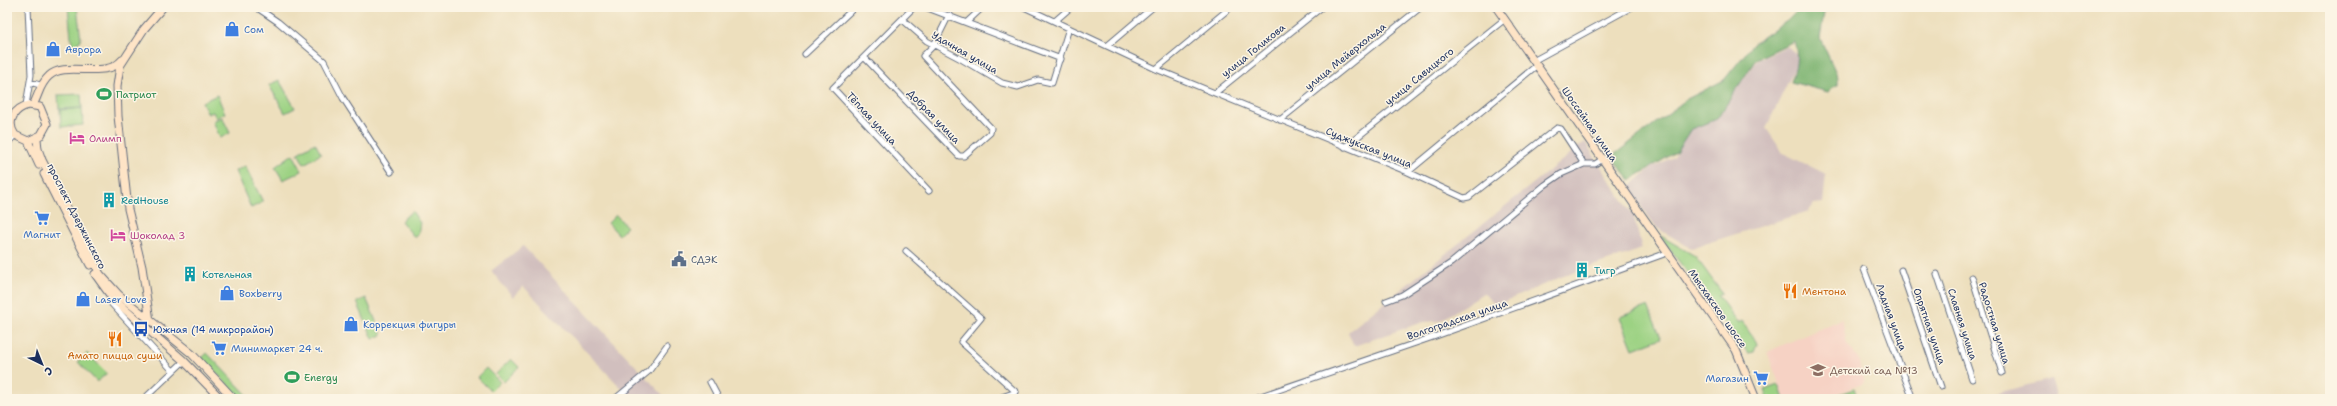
<svg xmlns="http://www.w3.org/2000/svg" width="2337" height="406" viewBox="0 0 2337 406" font-family="'Shantell Sans',sans-serif">
<style>
.built{fill:#f6d2c4}
.industrial{fill:#d1bfbe}
.green{fill:#9cd283;stroke:#5c8070}
.forest{fill:#7db471;stroke:#4c7268}
.lines{fill:none;stroke-linecap:round;stroke-linejoin:round}
.street-casing{stroke:#646d7f;stroke-width:7}
.secondary-casing{stroke:#646d7f;stroke-width:9}
.street{stroke:#fff;stroke-width:5}
.secondary{stroke:#fee4c6;stroke-width:7}
.labels{text-anchor:middle;stroke-width:3;stroke-linejoin:round;paint-order:stroke}
.shop-label{font-size:10px;fill:#366cbe;stroke:#fcf5e5;text-anchor:start}
.street-label{font-size:10px;fill:#1b2f5e;stroke:#fcf5e5}
.leisure-label{font-size:10px;fill:#27864d;stroke:#fcf5e5;text-anchor:start}
.hotel-label{font-size:10px;fill:#b23c85;stroke:#fcf5e5;text-anchor:start}
.culture-label{font-size:10px;fill:#0d838f;stroke:#fcf5e5;text-anchor:start}
.service-label{font-size:10px;fill:#4e5e75;stroke:#fcf5e5;text-anchor:start}
.food-label{font-size:10px;fill:#c56008;stroke:#fcf5e5;text-anchor:start}
.transit-label{font-size:10px;fill:#164399;stroke:#fcf5e5;text-anchor:start}
.education-label{font-size:10px;fill:#785e54;stroke:#fcf5e5;text-anchor:start}
</style>
<rect width="100%" height="100%" fill="#fcf5e5"/>
<filter id="ink" filterUnits="userSpaceOnUse"><feTurbulence type="fractalNoise" baseFrequency=".025" numOctaves="2"/><feDisplacementMap in="SourceGraphic" scale="8" xChannelSelector="R" yChannelSelector="G"/><feConvolveMatrix kernelMatrix="1 2 1 2 8 2 1 2 1" color-interpolation-filters="sRGB"/></filter>
<filter id="wash" filterUnits="userSpaceOnUse"><feTurbulence type="fractalNoise" baseFrequency=".012" numOctaves="4" result="noise"/><feDisplacementMap in="SourceGraphic" scale="16" xChannelSelector="R" yChannelSelector="G"/><feGaussianBlur stdDeviation="0.9" result="paint"/><feColorMatrix in="noise" values="0 0 0 0 0 0 0 0 0 0 0 0 0 0 0 0 0 1.4 0 .05"/><feComposite in="paint" operator="in"/></filter>
<g filter="url(#wash)">
<rect width="100%" height="100%" fill="#eddfbd"/>
<!-- built -->
<path class="built" d="M1842 319 1847 344 1858 358 1864 383 1823 399H1785L1767 352Z"/>
<!-- industrial -->
<path class="industrial" d="M1787 46 1800 57 1766 128 1783 153 1826 174 1823 203 1814 204 1809 211 1691 248 1657 228 1628 188 1651 168 1674 157 1688 129 1718 116 1757 60Z
M1585 142 1634 217 1642 249 1561 277 1497 305 1483 293 1440 321 1423 322 1354 346 1348 332Z
M523 246 662 394 666 399H632L523 286 513 297 491 271Z
M2051 379 2057 399H1974Z"/>
<!-- green -->
<path class="green" d="M68 7H77L81 40 72 47Z
M279 80 295 108 285 113 269 85Z
M81 94 82 108 59 109 58 95Z
M217 95 225 113 216 118 213 112 208 114 202 102Z
M82 108 83 125 61 127 60 110Z
M222 117 230 133 220 138 213 121Z
M315 143 321 154 304 164 298 153Z
M293 154 302 171 283 180 275 167Z
M245 166 263 202 251 208 235 171Z
M412 211 420 223 418 235 415 238 401 221Z
M616 215 627 227 619 235 608 223Z
M1659 235 1695 256 1722 293 1718 296 1738 323 1742 321 1757 344 1754 352 1748 353Z
M366 298 382 335 373 339 357 302Z
M1648 306 1661 338 1633 349 1620 317Z
M87 353 107 373 97 382 78 362Z
M207 353 251 399H241L202 358Z
M511 359 519 367 504 382 496 374Z
M486 368 500 382 491 391 477 377Z
M1779 385 1784 399H1768L1765 390Z
M1854 389 1858 398 1826 399Z"/>
<!-- forest -->
<path class="forest" d="M1801 7H1825L1820 38 1838 77V85L1828 92 1791 82C1796 67 1799 56 1794 41L1756 59 1717 119 1691 129 1676 152 1630 180 1611 157 1687 99 1724 80 1753 44 1787 21Z"/>
</g>
<g filter="url(#ink)">
<g class="lines">
<!-- street casing -->
<g class="street-casing">
<path id="street" d="M256 7 278 22 324 61 343 98 391 172
M914 7 833 88 929 191
M925 7 1061 59
M1024 7 1156 69 1408 172 1464 198 1469 197 1557 128 1561 129 1584 164 1561 174 1545 185 1451 263 1402 295 1386 301
M903 20 927 41 961 59 1002 83 1018 87 1038 80 1052 83 1069 28
M1055 21 1071 7
M967 22 983 7
M1107 46 1153 7
M805 54 855 7
M864 57 959 156H964L990 133 991 128 923 56 934 45 949 15
M1533 61 1632 7
M1156 69 1231 7
M30 82 40 85
M1215 93 1322 7
M26 105 31 75 28 7
M1280 120 1421 7
M7 144 15 135
M1345 147 1505 19
M1584 164H1595L1603 159
M1408 172 1536 66
M906 251 981 318 961 342 1016 392 996 399
M1864 269 1911 394
M1901 270 1941 387
M1937 274 1972 379
M1972 277 2002 373
M109 301 173 371
M710 382 719 399
M144 399 184 361
M615 399 649 371 667 346
M1252 399 1436 336 1667 253"/>
</g>
<!-- secondary casing -->
<g class="secondary-casing">
<path id="secondary" d="M1496 7 1736 350 1756 399
M29 105 40 107 47 124 41 135 28 141 15 135C6 122 14 108 29 105Z
M33 105C39 95 39 85 49 76 65 60 106 80 122 60
M37 139 38 149 42 160 100 274 119 295 192 354 234 399
M28 141 39 165
M44 174 90 265
M95 274 113 299 184 361 221 399
M150 321 142 267 128 209 118 116 117 86 120 66 144 29 163 7"/>
</g>
<!-- street -->
<use href="#street" class="street"/>
<!-- secondary -->
<use href="#secondary" class="secondary"/>
</g>
</g>
<!-- icons -->
<defs>
<g id="shop-bare" transform="scale(1.2)"><path d="M-5-2.5h2.3a2.7 3.5 0 0 1 5.4 0H5L5.5 6h-11ZM-1.5-2.5h3a1.5 2.3 0 0 0-3 0Z" fill="#3f7fe0" stroke="#fcf5e5" stroke-width="2.5" paint-order="stroke"/></g>
<g id="stadium-bare" transform="scale(1.2)"><path d="M0-5a6.5 5 0 1 0 0 10a6.5 5 0 1 0 0-10ZM-3.5-1.8h7v3.6h-7Z" fill="#2e9e5b" stroke="#fcf5e5" stroke-width="2.5" paint-order="stroke"/></g>
<g id="hotel-bare" transform="scale(1.2)"><path d="M-6-4.5h1.5V1H6V5H4.5V3h-9V5H-6ZM-4 0a1.8 1.8 0 1 1 3.6 0ZM.5 0V-2.5h3Q6-2.5 6 0Z" fill="#d1479c" stroke="#fcf5e5" stroke-width="2.5" paint-order="stroke"/></g>
<g id="building-bare" transform="scale(1.2)"><path d="M-4-6H4V6H1V3H-1V6H-4ZM-2.5-4.3h1.7v1.8h-1.7ZM.8-4.3h1.7v1.8H.8ZM-2.5-1h1.7V.8h-1.7ZM.8-1h1.7V.8H.8Z" fill="#0f9aa8" stroke="#fcf5e5" stroke-width="2.5" paint-order="stroke"/></g>
<g id="supermarket-bare" transform="scale(1.2)"><path d="M-6-5.5h2.5l.6 2H6L4.5 2H-2.5L-4.4-4H-6ZM-1.5 3.2a1.3 1.3 0 1 0 .1 0ZM3 3.2a1.3 1.3 0 1 0 .1 0Z" fill="#3f7fe0" stroke="#fcf5e5" stroke-width="2.5" paint-order="stroke"/></g>
<g id="civic-bare" transform="scale(1.2)"><path d="M-.6-6.5H3V-4.5H.6V-3L4-1V1h2V6H-6V1h2V-1L-.6-3ZM-1.2 2.5V6h2.4V2.5Z" fill="#5c6f8a" stroke="#fcf5e5" stroke-width="2.5" paint-order="stroke"/></g>
<g id="restaurant-bare" transform="scale(1.2)"><path d="M-5-6h1v4h1v-4h1v4h1v-4h1v5L-1.5 .5V6h-2V.5L-5-1ZM5-6V6H3V1.5H1.5Q1.5-4 5-6Z" fill="#e8710a" stroke="#fcf5e5" stroke-width="2.5" paint-order="stroke"/></g>
<g id="bus-bare" transform="scale(1.2)"><path d="M-5-6H5V4H4V6H2V4H-2V6H-4V4H-5ZM-3.5-4V0h7V-4ZM-3.5 1.2v1.5H-2V1.2ZM2 1.2v1.5H3.5V1.2Z" fill="#1a4fb4" stroke="#fcf5e5" stroke-width="2.5" paint-order="stroke"/></g>
<g id="school-bare" transform="scale(1.2)"><path d="M0-5L7-2L0 1L-7-2ZM-4 1L0 2.5L4 1V4Q0 6-4 4Z" fill="#8d6e63" stroke="#fcf5e5" stroke-width="2.5" paint-order="stroke"/></g>
</defs>
<g fill-rule="evenodd">
<use href="#shop-bare" x="232" y="29"/>
<use href="#shop-bare" x="53" y="49"/>
<use href="#stadium-bare" x="104" y="94"/>
<use href="#hotel-bare" x="77" y="138"/>
<use href="#building-bare" x="109" y="200"/>
<use href="#supermarket-bare" x="42" y="218"/>
<use href="#hotel-bare" x="118" y="235"/>
<use href="#civic-bare" x="679" y="259"/>
<use href="#building-bare" x="1582" y="270"/>
<use href="#building-bare" x="190" y="274"/>
<use href="#restaurant-bare" x="1790" y="291"/>
<use href="#shop-bare" x="227" y="293"/>
<use href="#shop-bare" x="83" y="299"/>
<use href="#shop-bare" x="351" y="324"/>
<use href="#bus-bare" x="141" y="329"/>
<use href="#restaurant-bare" x="115" y="339"/>
<use href="#supermarket-bare" x="219" y="348"/>
<use href="#school-bare" x="1818" y="370"/>
<use href="#stadium-bare" x="292" y="377"/>
<use href="#supermarket-bare" x="1761" y="378"/>
</g>
<g class="labels">
<!-- shop labels -->
<g class="shop-label">
<text x="244" y="33">Сом</text>
<text x="65" y="53">Аврора</text>
<text x="42" y="238" text-anchor="middle">Магнит</text>
<text x="239" y="297">Boxberry</text>
<text x="95" y="303">Laser Love</text>
<text x="363" y="328">Коррекция фигуры</text>
<text x="231" y="352">Минимаркет 24 ч.</text>
<text x="1749" y="382" text-anchor="end">Магазин</text>
</g>
<!-- street labels -->
<g class="street-label">
<text transform="translate(1253 50) rotate(-39)" y="4">улица Голикова</text>
<text transform="translate(965 52) rotate(30)" y="4">Удачная улица</text>
<text transform="translate(1345 56) rotate(-39)" y="4">улица Мейерхольда</text>
<text transform="translate(1419 76) rotate(-39)" y="4">улица Савицкого</text>
<text transform="translate(934 116) rotate(46)" y="4">Добрая улица</text>
<text transform="translate(872 118) rotate(47)" y="4">Тёплая улица</text>
<text transform="translate(1590 124) rotate(55)" y="4">Шоссейная улица</text>
<text transform="translate(1369 147) rotate(22)" y="4">Суджукская улица</text>
<text transform="translate(77 216) rotate(63)" y="4">проспект Дзержинского</text>
<text transform="translate(1718 308) rotate(55)" y="4">Мысхакское шоссе</text>
<text transform="translate(1892 317) rotate(70)" y="4">Ладная улица</text>
<text transform="translate(1457 319) rotate(-19)" y="4">Волгоградская улица</text>
<text transform="translate(1995 323) rotate(73)" y="4">Радостная улица</text>
<text transform="translate(1963 324) rotate(72)" y="4">Славная улица</text>
<text transform="translate(1930 326) rotate(71)" y="4">Опрятная улица</text>
</g>
<!-- leisure labels -->
<g class="leisure-label">
<text x="116" y="98">Патриот</text>
<text x="304" y="381">Energy</text>
</g>
<!-- hotel labels -->
<g class="hotel-label">
<text x="89" y="142">Олимп</text>
<text x="130" y="239">Шоколад 3</text>
</g>
<!-- culture labels -->
<g class="culture-label">
<text x="121" y="204">RedHouse</text>
<text x="1594" y="274">Тигр</text>
<text x="202" y="278">Котельная</text>
</g>
<!-- service labels -->
<g class="service-label">
<text x="691" y="263">СДЭК</text>
</g>
<!-- food labels -->
<g class="food-label">
<text x="1802" y="295">Ментона</text>
<text x="115" y="359" text-anchor="middle">Амато пицца суши</text>
</g>
<!-- transit labels -->
<g class="transit-label">
<text x="153" y="333">Южная (14 микрорайон)</text>
</g>
<!-- education labels -->
<g class="education-label">
<text x="1830" y="374">Детский сад №13</text>
</g>
</g>
<!-- margin -->
<rect width="2337" height="406" fill="none" stroke="#fcf5e5" stroke-width="24"/>
<!-- north arrow -->
<g transform="translate(42 364) rotate(137)" stroke="#fcf5e5" stroke-width="3" paint-order="stroke">
<path d="M0-3L7 15L0 10L-7 15Z" fill="#1b2f5e"/>
<text y="-6" font-size="11" font-weight="bold" text-anchor="middle" fill="#1b2f5e">С</text>
</g>
</svg>
